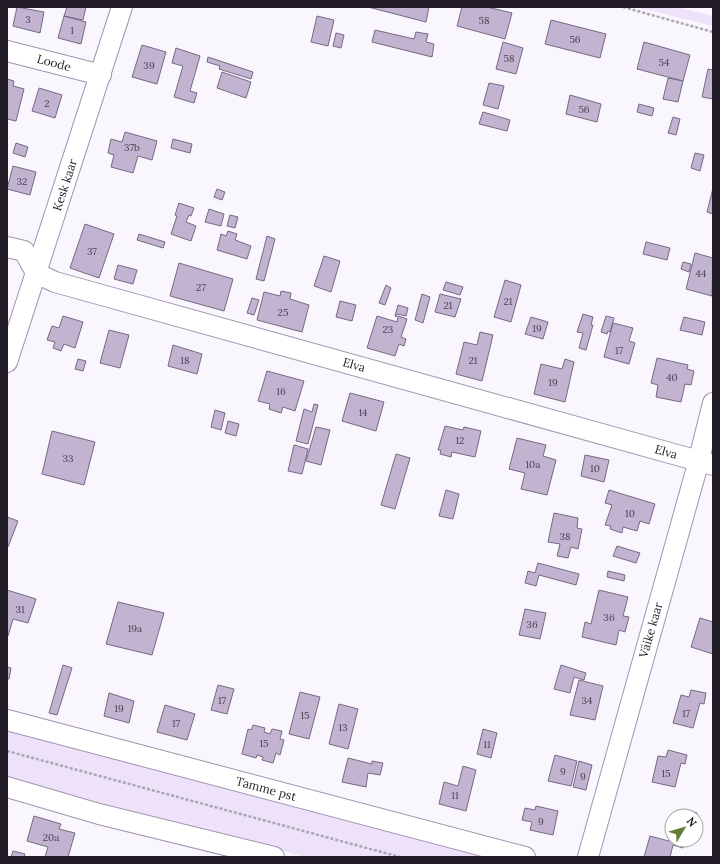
<svg xmlns="http://www.w3.org/2000/svg" width="720" height="864" viewBox="0 0 720 864" font-family="Lora,serif">
<style>
.green{fill:#ede2f9}
.building{fill:#c2b3d1;stroke:#766984}
.lines{fill:none;stroke-linecap:round;stroke-linejoin:round}
.street-casing{stroke:#a294b2;stroke-width:22}
.path{stroke:#aaa7ae;stroke-width:2.5;stroke-dasharray:3 2;stroke-linecap:butt}
.street{stroke:#fff;stroke-width:20}
.labels{text-anchor:middle;stroke-width:3.5;stroke-linejoin:round;paint-order:stroke}
.number-label{font-size:10px;fill:#4a4252}
.street-label{font-size:12px;fill:#221c27;stroke:#fff}
</style>
<rect width="100%" height="100%" fill="#f9f7fd"/>
<!-- green -->
<path class="green" d="M636 7H676L713 16V26Z
M7 723 514 857H305L7 778Z"/>
<!-- building -->
<path class="building" d="M17 7 44 12 40 33 13 26Z
M67 7H86L83 20 64 16Z
M368 7H429L426 22Z
M462 7H487L512 13 505 39 457 26Z
M64 16 86 22 81 44 58 38Z
M317 16 334 20 328 46 311 42Z
M551 20 606 34 600 58 545 44Z
M375 30 414 39 416 32 428 34 426 42 434 44 432 57 372 42Z
M336 33 344 35 341 48 333 46Z
M503 42 523 48 516 74 496 69Z
M644 42 690 55 683 81 637 69Z
M142 45 166 52 157 84 132 77Z
M176 48 200 56 190 91 197 93 194 103 174 97 183 66 172 63Z
M208 57 253 72 251 79 219 69 220 66 207 62Z
M708 69 713 70V99L702 97Z
M222 72 251 82 246 98 217 88Z
M668 78 683 81 678 102 663 99Z
M7 79 14 81 13 86 24 89 16 121 7 119Z
M489 83 504 86 498 109 483 105Z
M39 88 62 95 55 118 32 111Z
M570 95 601 104 597 122 566 114Z
M639 104 654 108 652 116 637 112Z
M483 112 510 120 507 131 479 124Z
M673 117 680 119 676 135 668 133Z
M125 132 157 141 152 160 138 156 133 173 111 167 114 155 108 153 111 139 122 142Z
M173 139 192 144 190 153 171 148Z
M16 143 28 147 25 157 13 153Z
M695 153 704 155 700 171 691 168Z
M13 166 36 172 30 195 7 189Z
M713 188V214L707 212Z
M217 189 225 192 222 200 214 197Z
M179 203 194 208 191 216 189 215 186 222 196 226 191 241 171 234 177 216 175 215Z
M209 209 224 214 221 226 205 222Z
M230 215 238 217 235 228 227 226Z
M85 224 114 234 99 278 70 268Z
M228 231 237 234 235 240 251 246 247 259 217 250 221 234 226 236Z
M139 234 165 242 163 248 137 240Z
M267 236 275 239 264 281 256 279Z
M646 242 670 248 667 260 643 254Z
M695 253 713 258 712 296 686 289Z
M324 256 340 261 331 292 314 286Z
M683 262 691 264 689 272 681 269Z
M179 263 233 279 224 311 170 296Z
M118 265 137 270 133 284 114 279Z
M505 280 521 285 511 322 494 317Z
M446 282 463 287 460 295 443 290Z
M386 285 391 288 385 305 379 303Z
M281 291 291 293 290 299 309 305 302 332 257 320 264 292 280 296Z
M422 294 430 297 423 323 415 320Z
M440 294 461 299 455 317 435 312Z
M252 298 259 300 254 315 247 313Z
M340 301 356 305 352 321 336 317Z
M398 305 408 308 406 316 397 314 396 317 395 316Z
M583 314 593 317 591 325H593L586 350 579 348 583 333 577 332Z
M63 316 83 322 75 348 64 344 61 351 53 348 55 342 47 340 52 326 59 328Z
M377 316 397 322 398 316 407 319 401 337 406 339 404 346 399 344 395 356 367 348Z
M606 316 614 318 610 332 608 331 607 334 601 332Z
M531 317 548 322 543 339 525 334Z
M684 317 705 322 702 335 680 330Z
M613 323 633 328 629 341 635 343 629 364 604 357Z
M109 330 129 335 120 368 100 363Z
M480 332 493 335 482 381 456 374 464 342 477 345Z
M173 345 202 354 197 374 168 366Z
M657 358 688 365 687 369 694 371 691 385 685 384 681 402 656 397 658 385 651 383Z
M78 359 86 361 83 371 75 369Z
M565 359 574 362 565 402 534 394 541 364 562 369Z
M267 371 304 381 295 411 283 407 281 413 269 409 270 404 258 401Z
M350 393 384 402 376 431 342 421Z
M314 404 318 405 308 444 296 441 304 409 312 412Z
M215 410 225 413 221 430 211 427Z
M228 421 239 424 236 436 225 433Z
M445 426 463 430 464 427 481 431 475 457 452 452 451 457 440 454 441 450H438Z
M316 427 330 430 321 465 306 461Z
M52 431 95 442 84 485 42 474Z
M517 438 546 445 543 456 556 460 547 495 521 489 525 473 509 469Z
M294 445 308 449 302 474 288 471Z
M396 454 410 458 395 509 381 505Z
M585 455 609 460 604 482 581 476Z
M446 490 459 494 453 519 439 516Z
M609 490 655 504 649 524 640 521 637 531 623 527 622 533 610 529 611 526 605 525 612 505 605 503Z
M554 513 578 518 577 528 582 529 578 549 571 547 568 558 557 556 560 544 548 542Z
M7 517 18 521 8 547H7Z
M617 546 640 553 636 563 613 556Z
M538 563 579 574 576 585 539 575 536 586 525 583 528 571 535 573Z
M608 571 625 575 624 581 607 577Z
M7 590 36 599 28 623 13 619 8 636 7 635Z
M599 590 628 597 623 616 629 617 625 632 619 630 616 645 582 637 585 622 591 624Z
M118 602 164 613 152 655 106 644Z
M525 609 546 613 540 639 519 635Z
M700 618 713 622V654L691 647Z
M63 665 72 668 57 715 49 713Z
M561 665 586 673 584 680 574 677 570 693 554 689Z
M7 667 11 668 9 679H7Z
M579 680 603 686 595 720 570 715Z
M218 685 234 689 227 714 211 710Z
M691 690 706 693 704 704 700 703 693 728 673 723 681 695 689 697Z
M300 692 320 697 309 739 289 734Z
M109 693 134 701 129 723 104 716Z
M339 704 358 709 348 749 329 744Z
M165 705 195 714 187 740 157 732Z
M253 725 265 728 264 732 270 734 272 729 282 731 280 739 284 740 280 755 276 753 273 763 262 760 263 757 257 755 256 758 242 754 248 729 251 730Z
M483 729 497 733 491 758 477 754Z
M668 750 687 755 685 764 681 763 675 787 652 782 658 756 666 757Z
M555 755 577 761 571 786 548 781Z
M348 758 372 764V761L383 763 380 775 368 773 366 787 342 782Z
M579 761 592 765 586 790 573 787Z
M463 766 476 770 466 811 439 804 444 782 458 786Z
M536 806 558 811 553 835 530 830 532 822 522 820 525 808 535 810Z
M686 810 697 813 696 818V816H685Z
M34 816 61 824 59 829 75 833 68 857H45L48 847 27 841Z
M672 831V840H685L683 848 673 845 670 857H644L650 836 669 841Z
M13 851 25 854 24 857H11Z"/>
<g class="lines">
<!-- street casing -->
<g class="street-casing">
<path id="street" d="M7 51 101 75
M7 247 24 251 36 273 55 282 713 465
M7 362 122 7
M7 720 525 857
M7 787 99 814 274 857
M588 857 696 471 713 403"/>
</g>
<!-- path -->
<path class="path" d="M623 7 713 32
M7 751 400 857"/>
<!-- street -->
<use href="#street" class="street"/>
</g>
<g class="labels">
<!-- number labels -->
<g class="number-label">
<text x="28" y="23">3</text>
<text x="484" y="24">58</text>
<text x="72" y="34">1</text>
<text x="575" y="43">56</text>
<text x="509" y="62">58</text>
<text x="664" y="66">54</text>
<text x="149" y="69">39</text>
<text x="47" y="107">2</text>
<text x="584" y="113">56</text>
<text x="132" y="151">37b</text>
<text x="22" y="185">32</text>
<text x="92" y="255">37</text>
<text x="701" y="277">44</text>
<text x="201" y="291">27</text>
<text x="508" y="305">21</text>
<text x="448" y="309">21</text>
<text x="283" y="316">25</text>
<text x="537" y="332">19</text>
<text x="388" y="333">23</text>
<text x="619" y="354">17</text>
<text x="185" y="364">18</text>
<text x="473" y="364">21</text>
<text x="672" y="381">40</text>
<text x="553" y="386">19</text>
<text x="281" y="395">16</text>
<text x="363" y="416">14</text>
<text x="460" y="444">12</text>
<text x="68" y="462">33</text>
<text x="533" y="468">10a</text>
<text x="595" y="472">10</text>
<text x="630" y="517">10</text>
<text x="565" y="540">38</text>
<text x="20" y="613">31</text>
<text x="609" y="621">36</text>
<text x="532" y="628">36</text>
<text x="135" y="632">19a</text>
<text x="222" y="704">17</text>
<text x="587" y="704">34</text>
<text x="119" y="712">19</text>
<text x="686" y="717">17</text>
<text x="305" y="719">15</text>
<text x="176" y="727">17</text>
<text x="343" y="731">13</text>
<text x="264" y="747">15</text>
<text x="487" y="748">11</text>
<text x="563" y="775">9</text>
<text x="666" y="777">15</text>
<text x="583" y="780">9</text>
<text x="455" y="799">11</text>
<text x="541" y="825">9</text>
<text x="51" y="841">20a</text>
</g>
<!-- street labels -->
<g class="street-label">
<text transform="translate(54 63) rotate(15)" y="4">Loode</text>
<text transform="translate(65 185) rotate(-72)" y="4">Kesk kaar</text>
<text transform="translate(354 365) rotate(16)" y="4">Elva</text>
<text transform="translate(666 452) rotate(16)" y="4">Elva</text>
<text transform="translate(651 630) rotate(-74)" y="4">Väike kaar</text>
<text transform="translate(266 789) rotate(15)" y="4">Tamme pst</text>
</g>
</g>
<!-- border -->
<rect width="720" height="864" fill="none" stroke="#221c27" stroke-width="16"/>
<!-- north arrow -->
<g transform="translate(684 828) rotate(52)"><circle r="19" fill="#ffffff" stroke="#a7a4a9"/>
<path d="M0-3L7 15L0 10L-7 15Z" fill="#617e32"/>
<text y="-6" font-size="11" font-weight="bold" text-anchor="middle" fill="#221c27">N</text>
</g>
</svg>
